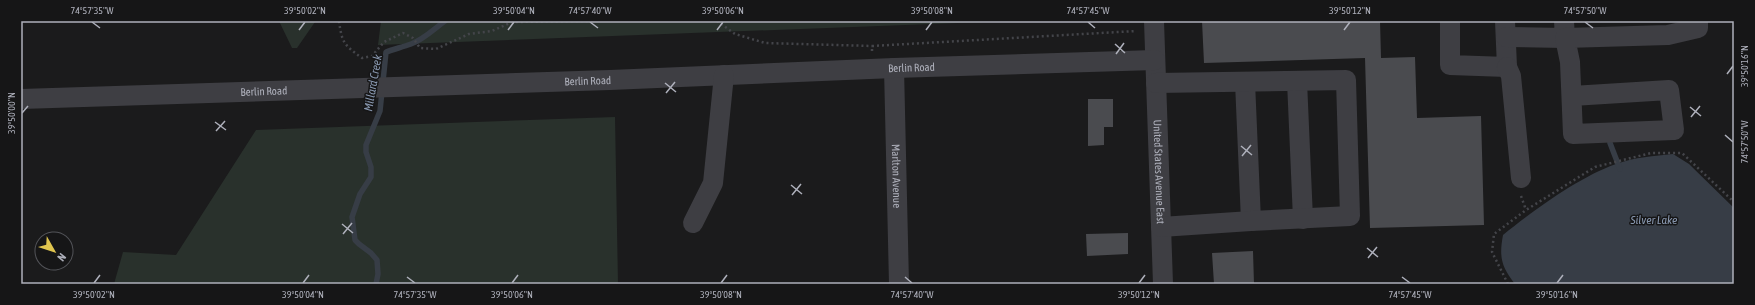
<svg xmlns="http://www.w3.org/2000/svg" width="1755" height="305" viewBox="0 0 1755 305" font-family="'Asap Condensed',sans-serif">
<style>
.green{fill:#29312c}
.water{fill:#373d46}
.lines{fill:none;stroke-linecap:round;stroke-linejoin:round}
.stream{stroke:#373d46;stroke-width:5.5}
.building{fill:#4a4b4f}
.path{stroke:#44454a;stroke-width:2.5;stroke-dasharray:2 3;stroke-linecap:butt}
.minor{stroke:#3e3e43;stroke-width:20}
.ticks{fill:none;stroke:#aeb0bb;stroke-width:1.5}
.labels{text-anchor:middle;stroke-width:3;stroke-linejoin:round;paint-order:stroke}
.street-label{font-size:11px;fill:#aeb0bb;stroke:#161617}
.water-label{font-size:12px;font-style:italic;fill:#8a99b1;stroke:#161617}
.neatline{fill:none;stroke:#aeb0bb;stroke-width:1.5}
.ticks-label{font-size:10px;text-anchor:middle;fill:#aeb0bb}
</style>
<rect width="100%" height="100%" fill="#1b1b1c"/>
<!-- green -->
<path class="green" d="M279 21H314L315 22 297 48H292Z
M381 21H1010L378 45Z
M615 117 618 284H114L123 252 176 255 256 130Z"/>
<!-- water -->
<path class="water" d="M1673 154 1689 164 1734 208V284H1515C1501 266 1499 257 1503 235 1534 210 1579 177 1616 164 1635 157 1654 156 1673 154Z"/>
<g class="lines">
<!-- stream -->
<path class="stream" d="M1610 143 1620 169
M376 284 378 274 377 260 371 253 359 244 355 240 352 217 360 194 371 177V167L366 152V145L380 111 386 52C394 49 403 47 411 44 423 40 434 29 445 21"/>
</g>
<!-- building -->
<path class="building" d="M1202 21H1380L1381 58 1415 57 1417 118 1481 116 1484 225 1370 228 1365 58 1204 63Z
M1088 99H1113V127H1104V145L1088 146Z
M1128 233V254L1087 256 1086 234Z
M1253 251 1254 284H1214L1212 253Z"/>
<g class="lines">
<!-- path -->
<path class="path" d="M339 21C342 43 344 45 362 58L372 56 384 42 403 33 413 38 420 48 436 49 469 34 492 31 512 22 599 21
M717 21 735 34 765 43 872 46
M872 51V46L1136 31
M1521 196 1526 210
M1508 284 1492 252 1494 234 1526 210 1595 167 1651 153H1682L1734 202"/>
<!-- minor -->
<g class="minor">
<path id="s1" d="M1154 21 1163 284"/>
<path d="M1450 21V65L1507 67 1505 21"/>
<path d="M1506 37 1565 38 1564 21"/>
<path d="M1507 67 1511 76 1521 178"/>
<path id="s2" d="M894 68 899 284"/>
<path d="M1297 81 1303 219"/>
<path d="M1245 82 1251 221"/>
<path d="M1156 83 1346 80 1350 216 1251 221 1161 227"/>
<path d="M1572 96 1669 90 1674 130 1573 134 1570 62 1565 38 1668 35 1698 28V21"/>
<path id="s3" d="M21 99 610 80 894 68 1155 60"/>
<path d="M693 223 713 183 724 75"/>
</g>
</g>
<!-- ticks -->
<path class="ticks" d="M92 22 100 28M590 22 598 28M1088 22 1095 28M1585 22 1593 28M299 30 305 22M508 30 514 22M717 30 723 22M926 30 932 22M1344 30 1350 22M1115 44 1125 53M1116 54 1124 43M1727 74 1733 66M665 83 676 92M666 93 675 82M1690 107 1701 116M22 113 28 106M1691 117 1700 106M215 122 226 130M216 131 225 121M1725 135 1733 142M1241 146 1252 155M1242 156 1251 145M791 185 802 194M792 195 801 184M342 224 353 233M343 234 352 223M1367 248 1378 257M1368 258 1377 247M407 277 415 283M905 277 912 283M1402 277 1410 283M94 283 100 275M303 283 309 275M512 283 518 275M721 283 727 275M1139 283 1145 275M1557 283 1563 275"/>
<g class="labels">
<!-- street labels -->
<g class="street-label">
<text dy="4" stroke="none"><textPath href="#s3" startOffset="891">Berlin Road</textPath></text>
<text dy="4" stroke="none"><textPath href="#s3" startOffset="567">Berlin Road</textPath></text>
<text dy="4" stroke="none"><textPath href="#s3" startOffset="243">Berlin Road</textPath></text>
<text dy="4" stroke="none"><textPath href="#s1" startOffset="151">United States Avenue East</textPath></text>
<text dy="4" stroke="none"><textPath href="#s2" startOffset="108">Marlton Avenue</textPath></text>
</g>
<!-- water labels -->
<g class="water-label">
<text transform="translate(373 83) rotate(-80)" y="4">Millard Creek</text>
<text x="1654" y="224">Silver Lake</text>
</g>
</g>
<!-- border -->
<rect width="1755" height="305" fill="none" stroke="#161617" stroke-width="44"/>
<!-- north arrow -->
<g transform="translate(54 251) rotate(129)"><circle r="19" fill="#161617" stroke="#535459"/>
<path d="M0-3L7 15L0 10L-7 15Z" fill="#e0c54f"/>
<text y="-6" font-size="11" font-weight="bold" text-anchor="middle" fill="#aeb0bb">N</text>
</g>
<rect x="22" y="22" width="1711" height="261" class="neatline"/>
<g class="ticks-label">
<text x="92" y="14">74°57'35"W</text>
<text x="305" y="14">39°50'02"N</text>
<text x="514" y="14">39°50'04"N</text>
<text x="590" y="14">74°57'40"W</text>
<text x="723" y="14">39°50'06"N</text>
<text x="932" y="14">39°50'08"N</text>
<text x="1088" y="14">74°57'45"W</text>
<text x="1350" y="14">39°50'12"N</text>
<text x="1585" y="14">74°57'50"W</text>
<text transform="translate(1744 66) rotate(-90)" y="4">39°50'16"N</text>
<text transform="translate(11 113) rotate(-90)" y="4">39°50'00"N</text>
<text transform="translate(1744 142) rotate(-90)" y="4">74°57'50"W</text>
<text x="94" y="298">39°50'02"N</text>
<text x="303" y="298">39°50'04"N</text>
<text x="415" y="298">74°57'35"W</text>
<text x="512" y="298">39°50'06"N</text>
<text x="721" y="298">39°50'08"N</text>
<text x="912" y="298">74°57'40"W</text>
<text x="1139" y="298">39°50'12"N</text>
<text x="1410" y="298">74°57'45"W</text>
<text x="1557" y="298">39°50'16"N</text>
</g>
</svg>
